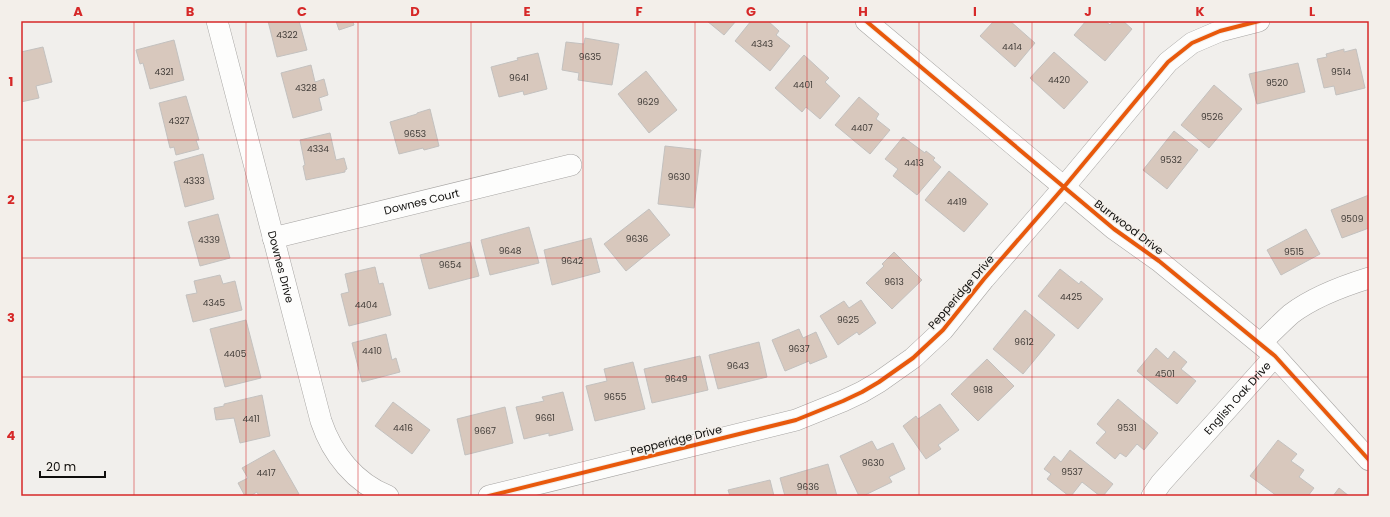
<svg xmlns="http://www.w3.org/2000/svg" width="1390" height="517" viewBox="0 0 1390 517" font-family="Poppins,sans-serif">
<style>
.building{fill:#d8c8bd;stroke:#c3c1bf}
.lines{fill:none;stroke-linecap:round;stroke-linejoin:round}
.street-casing{stroke:#a7a5a3;stroke-width:22}
.street{stroke:#fdfdfc;stroke-width:21}
.cycleway-casing{stroke:#f3efea;stroke-width:6}
.cycleway{stroke:#e8590c;stroke-width:4}
.grid{fill:none;stroke:#d62828;stroke-width:1;stroke-opacity:0.55}
.labels{text-anchor:middle;stroke-width:3;stroke-linejoin:round;paint-order:stroke}
.number-label{font-size:9px;fill:#413c38}
.street-label{font-size:11px;fill:#0f0e0c;stroke:#f3efea}
.neatline{fill:none;stroke:#d62828;stroke-width:1.5}
.grid-label{font-size:13px;text-anchor:middle;font-weight:bold;fill:#d62828}
</style>
<rect width="100%" height="100%" fill="#f1efec"/>
<!-- building -->
<path class="building" d="M268 21H299L307 50 277 57Z
M336 21H354L353 22 354 25 339 30Z
M707 21H736L724 35Z
M751 21H768L779 31 776 35 790 46 770 71 735 41Z
M994 21H1010L1035 43 1015 67 980 36Z
M1086 21H1105L1110 25 1113 21H1123L1132 29 1105 61 1074 35Z
M585 38 619 44 612 85 578 80 579 73 562 70 566 42 584 44Z
M174 40 184 80 150 89 143 63 140 64 136 50Z
M43 47 52 82 36 86 39 98 21 102V52Z
M1344 49V52L1356 49 1365 88 1336 95 1334 86 1324 88 1317 59 1327 57 1326 54Z
M1054 52 1088 82 1064 109 1030 78Z
M538 53 547 89 524 95 523 91 499 97 491 67 518 60 517 58Z
M804 55 829 78 825 82 840 96 820 119 806 107 802 112 775 88Z
M1298 63 1305 92 1257 104 1249 74Z
M311 65 315 82 324 79 328 95 319 98 322 110 293 118 281 73Z
M646 71 677 110 649 133 618 94Z
M1214 85 1242 109 1209 148 1181 125Z
M186 96 199 140H196L199 149 176 155 174 147 170 148 159 103Z
M859 97 879 114 876 119 890 130 870 154 835 125Z
M430 109 439 146 424 150 423 148 399 154 390 122 417 114V113Z
M1174 131 1198 150 1167 189 1143 170Z
M330 133 336 160 344 158 347 169 345 170V172L306 180 303 166 305 165 300 140Z
M903 137 925 153 926 151 935 158 933 160 941 167 917 195 893 176 898 169 885 159Z
M665 146 701 150 694 208 658 204Z
M203 154 214 199 185 207 174 162Z
M949 171 988 204 964 232 925 200Z
M1369 195V228L1342 238 1331 210Z
M649 209 670 235 626 271 604 244Z
M218 214 230 258 200 266 188 222Z
M529 227 539 263 490 275 481 240Z
M1306 229 1320 254 1281 275 1267 250Z
M591 238 600 272 552 285 544 250Z
M470 242 479 276 429 289 420 255Z
M894 252 922 280 892 309 866 283 884 266 882 264Z
M375 267 379 284 383 283 391 315 349 326 341 294 349 292 345 274Z
M1060 269 1079 284 1081 281 1103 299 1078 329 1038 296Z
M220 275 223 284 235 281 242 310 193 322 186 295 197 293 194 281Z
M861 300 876 323 859 335 857 332 838 345 820 316 844 301 849 308Z
M1025 310 1055 335 1023 374 993 349Z
M246 320 261 378 225 387 210 329Z
M799 329 803 338 816 332 827 357 810 364 809 361 785 371 772 340Z
M386 334 392 360 396 358 400 372 362 382 352 343Z
M759 342 767 377 718 389 709 355Z
M1156 348 1168 359 1174 351 1187 362 1181 369 1196 381 1177 404 1137 371Z
M700 356 708 390 652 403 644 369Z
M987 359 1014 386 978 421 951 394Z
M633 362 645 409 595 421 586 386 607 381 604 369Z
M563 392 573 430 549 436V433L524 439 516 407 544 401 542 397Z
M262 395 270 436 240 443 234 418 216 420 214 408 224 406V404Z
M1118 399 1158 433 1144 450 1137 444 1126 457 1120 453 1115 459 1096 443 1106 432 1097 424Z
M393 402 430 430 412 454 375 426Z
M940 404 959 430 938 445 941 449 926 459 903 426 916 416 918 419Z
M505 407 513 443 465 455 457 419Z
M1278 440 1297 454 1291 461 1304 470 1299 477 1314 488 1308 496H1277L1250 476Z
M872 441 877 450 893 443 905 469 889 477 892 482 863 496H859L840 456Z
M274 450 299 494 296 496H259L257 492 250 496H245L238 483 248 478 242 468Z
M1070 450 1113 484 1103 496H1100L1082 482 1071 496H1069L1047 479 1051 474 1044 469 1054 456 1061 462Z
M828 464 837 496H785L780 478Z
M770 480 774 496H730L728 490Z
M1339 488 1349 496H1333Z"/>
<g class="lines">
<!-- street casing -->
<g class="street-casing">
<g id="street">
<path id="s1" d="M217 21 321 421C332 454 355 483 388 496"/>
<path d="M866 21 1114 229 1159 261 1275 356 1369 460"/>
<path id="s2" d="M273 238 571 165"/>
<path d="M489 496 796 420 843 401 862 392 879 382 913 358 943 330 984 279 1064 187 1168 62 1192 43 1220 31 1259 21"/>
<path id="s3" d="M1152 496 1161 483 1275 356 1262 342C1272 332 1281 323 1291 314 1312 298 1343 286 1369 278"/>
</g>
</g>
<!-- street -->
<use href="#street" class="street"/>
<!-- cycleway casing -->
<g class="cycleway-casing">
<path id="cycleway" d="M866 21 1114 229 1159 261 1275 356 1369 460
M489 496 796 420 843 401 862 392 879 382 913 358 943 330 984 279 1064 187 1168 62 1192 43 1220 31 1259 21"/>
</g>
<!-- cycleway -->
<use href="#cycleway" class="cycleway"/>
</g>
<!-- grid -->
<path class="grid" d="M134 21V496M246 21V496M358 21V496M471 21V496M583 21V496M695 21V496M807 21V496M919 21V496M1032 21V496M1144 21V496M1256 21V496M21 140H1369M21 258H1369M21 377H1369"/>
<g class="labels">
<!-- number labels -->
<g class="number-label">
<text x="287" y="38">4322</text>
<text x="762" y="47">4343</text>
<text x="1012" y="50">4414</text>
<text x="590" y="60">9635</text>
<text x="164" y="75">4321</text>
<text x="1341" y="75">9514</text>
<text x="519" y="81">9641</text>
<text x="1059" y="83">4420</text>
<text x="1277" y="86">9520</text>
<text x="803" y="88">4401</text>
<text x="306" y="91">4328</text>
<text x="648" y="105">9629</text>
<text x="1212" y="120">9526</text>
<text x="179" y="124">4327</text>
<text x="862" y="131">4407</text>
<text x="415" y="137">9653</text>
<text x="318" y="152">4334</text>
<text x="1171" y="163">9532</text>
<text x="914" y="166">4413</text>
<text x="679" y="180">9630</text>
<text x="194" y="184">4333</text>
<text x="957" y="205">4419</text>
<text x="1352" y="222">9509</text>
<text x="637" y="242">9636</text>
<text x="209" y="243">4339</text>
<text x="510" y="254">9648</text>
<text x="1294" y="255">9515</text>
<text x="572" y="264">9642</text>
<text x="450" y="268">9654</text>
<text x="894" y="285">9613</text>
<text x="1071" y="300">4425</text>
<text x="214" y="306">4345</text>
<text x="366" y="308">4404</text>
<text x="848" y="323">9625</text>
<text x="1024" y="345">9612</text>
<text x="799" y="352">9637</text>
<text x="372" y="354">4410</text>
<text x="235" y="357">4405</text>
<text x="738" y="369">9643</text>
<text x="1165" y="377">4501</text>
<text x="676" y="382">9649</text>
<text x="983" y="393">9618</text>
<text x="615" y="400">9655</text>
<text x="545" y="421">9661</text>
<text x="251" y="422">4411</text>
<text x="403" y="431">4416</text>
<text x="1127" y="431">9531</text>
<text x="485" y="434">9667</text>
<text x="873" y="466">9630</text>
<text x="1072" y="475">9537</text>
<text x="266" y="476">4417</text>
<text x="808" y="490">9636</text>
</g>
<!-- street labels -->
<g class="street-label">
<text dy="4" stroke="none"><textPath href="#s2" startOffset="153">Downes Court</textPath></text>
<text transform="translate(1129 227) rotate(37)" y="4">Burrwood Drive</text>
<text dy="4" stroke="none"><textPath href="#s1" startOffset="254">Downes Drive</textPath></text>
<text transform="translate(961 292) rotate(-49)" y="4">Pepperidge Drive</text>
<text dy="4" stroke="none"><textPath href="#s3" startOffset="130">English Oak Drive</textPath></text>
<text transform="translate(676 440) rotate(-14)" y="4">Pepperidge Drive</text>
</g>
</g>
<!-- border -->
<rect width="1390" height="517" fill="none" stroke="#f3efea" stroke-width="44"/>
<!-- scale -->
<path d="M40 471v6h65v-6" fill="none" stroke="#0f0e0c" stroke-width="2"/>
<text x="46" y="471" font-size="12" fill="#0f0e0c" stroke="#f3efea" stroke-width="3" paint-order="stroke">20 m</text>
<rect x="22" y="22" width="1346" height="473" class="neatline"/>
<g class="grid-label">
<text x="78" y="16">A</text>
<text x="190" y="16">B</text>
<text x="302" y="16">C</text>
<text x="415" y="16">D</text>
<text x="527" y="16">E</text>
<text x="639" y="16">F</text>
<text x="751" y="16">G</text>
<text x="863" y="16">H</text>
<text x="975" y="16">I</text>
<text x="1088" y="16">J</text>
<text x="1200" y="16">K</text>
<text x="1312" y="16">L</text>
<text x="11" y="86">1</text>
<text x="11" y="204">2</text>
<text x="11" y="322">3</text>
<text x="11" y="440">4</text>
</g>
</svg>
